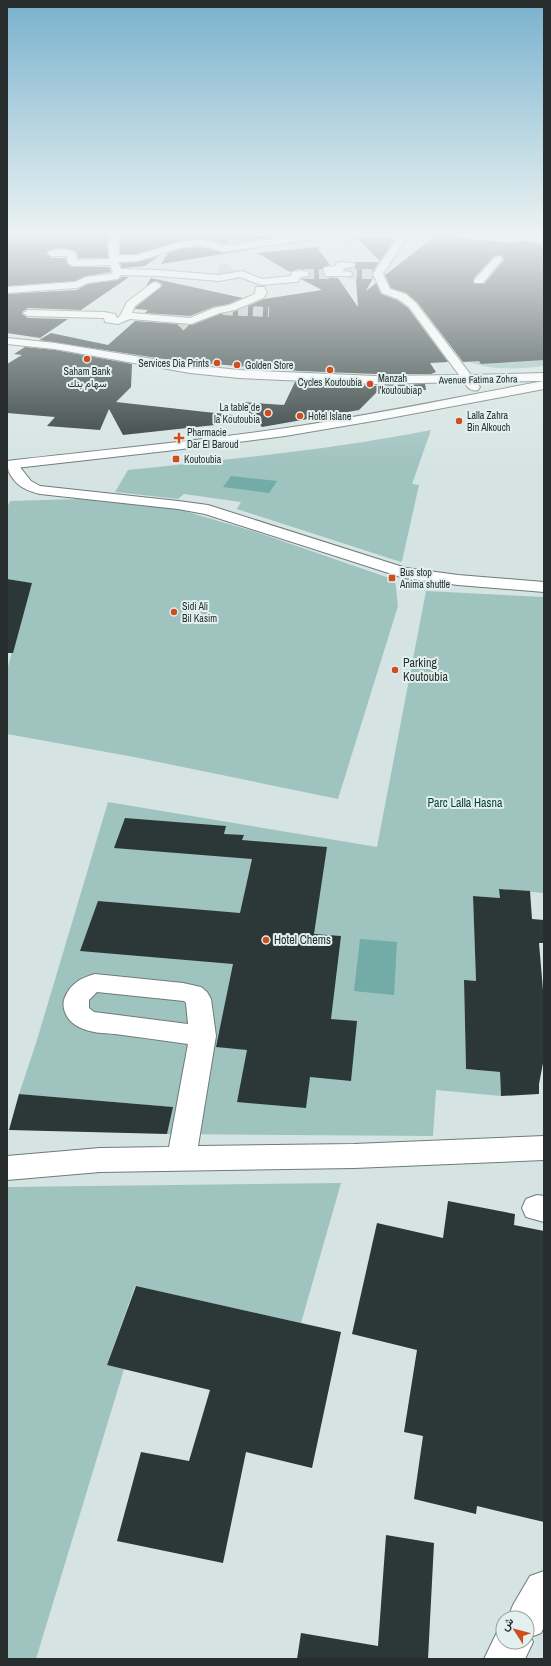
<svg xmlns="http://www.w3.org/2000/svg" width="551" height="1666" viewBox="0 0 551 1666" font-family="'Archivo Narrow',Vazirmatn,sans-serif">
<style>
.green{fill:#9fc3bf}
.water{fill:#73aca6}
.building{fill:#2c3837;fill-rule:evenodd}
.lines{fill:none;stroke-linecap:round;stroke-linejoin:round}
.minor-tunnel{stroke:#b2c0be;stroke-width:10;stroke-dasharray:10 5;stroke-linecap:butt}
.minor-casing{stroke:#6e7b79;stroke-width:2}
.major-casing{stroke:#6e7b79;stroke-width:2}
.minor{fill:#fff;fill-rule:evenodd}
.major{fill:#fff;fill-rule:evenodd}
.poi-dot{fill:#d34c1d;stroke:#e2f1ef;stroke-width:1.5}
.labels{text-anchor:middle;stroke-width:4;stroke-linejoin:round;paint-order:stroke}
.far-poi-label{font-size:10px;fill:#282e2d;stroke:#e2f1ef;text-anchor:start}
.far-street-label{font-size:10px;fill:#282e2d;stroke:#e2f1ef}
.poi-label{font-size:12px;fill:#282e2d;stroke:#e2f1ef;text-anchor:start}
.park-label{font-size:12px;fill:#0a403c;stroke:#e2f1ef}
</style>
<rect width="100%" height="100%" fill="#d5e4e2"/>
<!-- green -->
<path class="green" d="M544 354V366C519 369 491 371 467 361H479L481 364 514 362Z
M431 430 412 484 419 485 402 561 401 562 237 509 241 502 184 494 178 499 115 492 128 470C229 459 331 450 431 430Z
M79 499 174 508 259 533 395 580 398 606 338 799 134 757 7 734V670L32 583 7 579V508L10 501Z
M426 591 544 597V893L500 889V898L473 896 476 981H464L466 1069 500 1072 501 1096 436 1090 433 1136 167 1134 172 1107 19 1094 37 1040 108 802 377 847Z
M341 1183 301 1323 135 1286 107 1365 124 1369 36 1659H7V1187Z"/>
<!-- water -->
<path class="water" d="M231 476 277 481 269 493 223 487Z
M360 939 397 942 394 995 354 991Z"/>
<!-- building -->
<path class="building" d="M7 235H110L107 245 108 258H78L77 252 66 248 53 249 46 253 52 258H66L67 264 72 267H109L111 272 86 276 75 281 7 286Z
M123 235H275V237L223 244 201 238 176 242 137 254H120V246Z
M437 235H457L463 239 510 243 527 241 544 245V360L481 364 479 361 463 362 417 302 406 293 391 288 385 275ZM498 255 502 256 504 260 484 284H474V278L494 256Z
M356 237 395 238 380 261Z
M200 247 223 253 254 249 161 264 168 253 180 249Z
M317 247 330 265 325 266 322 269 325 277 338 278 358 307 355 267 356 265 355 262H379L372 273 373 278 366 291 376 283 381 294 397 300 408 308 448 362 430 363 436 372 431 374H376L299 371 177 361 39 340 51 333 108 345 135 321 192 325 220 314 236 311 264 299 322 290 301 279 309 277 310 274 308 271 299 269 292 271 290 272 257 253Z
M159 256 145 266 122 268 120 263 138 262Z
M122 277H129L81 310 28 308 22 312V314L28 318 68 319 40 338 7 333V294L77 290 88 284 118 280Z
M151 278 243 298 229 304 213 307 190 316 145 313 148 310 135 309 136 307 162 286V284L156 281 146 286Z
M25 347 55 350 132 364 131 387 116 402 233 415V423L123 435 109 409 100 430 47 426 55 417 7 413V364L22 355 14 354Z
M295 382 376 386 425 384 426 390H379L359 410 262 427 240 402 284 405Z
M7 579 32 583 13 653H7Z
M125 818 226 826 224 834 244 835 242 840 327 847 314 934 341 936 331 1019 357 1021 351 1081 310 1077 306 1108 237 1102 247 1050 216 1047 233 964 80 951 98 901 240 913 252 859 114 848Z
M499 889 530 891 532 919 544 920V943H539L544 1002V1058L539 1084V1094L501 1096 500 1072 466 1069 464 980 476 981 473 896 500 898Z
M19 1094 173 1107 167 1134 9 1130Z
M448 1201 515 1214 514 1225 544 1231V1522L477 1506 476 1514 414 1499 423 1436 404 1432 417 1350 352 1334 377 1223 443 1238Z
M136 1286 341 1332 312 1468 246 1452 223 1563 117 1541 141 1452 189 1461 210 1390 107 1365Z
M386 1535 434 1543 428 1659H297L301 1633 378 1646Z"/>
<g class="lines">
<!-- minor-tunnel -->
<path class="minor-tunnel" d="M229 241 238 244
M220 268 225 269 222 271 236 275 242 274
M304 274H330
M347 274H374
M223 310 269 312
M180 327 186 321"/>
<!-- minor casing -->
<g class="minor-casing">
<path id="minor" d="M112 235H122L118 246 119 255H137L176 243 201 239 223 246 303 235H327L322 238 223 252 200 245 180 248 138 261 118 262 121 269 158 270 219 275 242 271 262 279 291 276 292 272C297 271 306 269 309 274L308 276 300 277 299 281 295 282 261 285 240 277 219 281 158 276 121 275 118 279 88 283 77 288 7 293V287L75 282 86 277 111 274 113 272 110 265 73 266 68 263 67 256H52L47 253C52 248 71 248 76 253L77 260 110 259 108 246Z
M344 235H354L352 240H346Z
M399 235H409L383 274 390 289 406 294 416 303 471 375 544 373V381L476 382 480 387 478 390C471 392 468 388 464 382L376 384 239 378 190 373 55 349 7 344V338L55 343 190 365 239 370 376 376 459 375 409 307 398 299 382 293 373 274Z
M458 235 510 236 533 235 544 238V244L527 239 510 242 463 238Z
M498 256 501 257 503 259 501 261 483 283H475L474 281 475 279 495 257Z
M340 262 353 263 355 265 353 267 344 268 343 271 351 272 352 274 351 276H326L323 269 325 267 335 266 337 263Z
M156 282 161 285 160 287 135 306 132 313 190 318 214 308 229 305 255 294 256 287H264L267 293 263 298 235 310 220 313 191 324 130 319 118 324 105 322 104 318 28 316 23 313 28 310 104 312 115 314 117 318 120 316 127 302 152 283Z
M15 466 20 467 31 481 40 486 178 501 208 505 406 568 458 575 544 582V592L458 585 404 578 205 514 178 509 40 494C24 490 15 485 8 470L10 467Z
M95 974 183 983 201 987 207 992 211 999 216 1036 198 1146 354 1144 544 1136V1160L354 1168 100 1172 7 1180V1156L100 1148 169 1147 188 1044C164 1041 140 1037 115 1034 103 1033 90 1033 79 1027 68 1022 60 1009 65 997 71 983 81 978 95 974ZM97 992 184 1001 186 1003 188 1024 94 1012 89 1008V1000Z
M537 1195 544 1196V1222L526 1217 522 1208 526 1199Z
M544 1571V1627L541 1633 531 1637 533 1642 525 1659H484L499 1628 503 1626V1642H527V1618H508L513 1605 530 1576Z"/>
</g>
<!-- major casing -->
<g class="major-casing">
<path id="major" d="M544 381V389L379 420 285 436 166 451 7 469V461C100 450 193 442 286 428 372 415 458 397 544 381Z"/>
</g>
<!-- minor -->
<use href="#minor" class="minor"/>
<!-- major -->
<use href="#major" class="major"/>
</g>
<!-- sky -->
<linearGradient id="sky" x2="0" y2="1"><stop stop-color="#79b1ce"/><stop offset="0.5" stop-color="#ecf3f2"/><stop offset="1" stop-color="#ecf3f2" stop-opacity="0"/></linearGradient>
<rect width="551" height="468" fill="url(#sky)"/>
<!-- markers -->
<g class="poi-dot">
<circle cx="87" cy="359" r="4"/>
<circle cx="217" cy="363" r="4"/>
<circle cx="237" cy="365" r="4"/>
<circle cx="330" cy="370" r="4"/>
<circle cx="370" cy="384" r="4"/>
<circle cx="268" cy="413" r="4"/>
<circle cx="300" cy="416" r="4"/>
<circle cx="459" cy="421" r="4"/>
<path d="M177 432h4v4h4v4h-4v4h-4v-4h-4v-4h4z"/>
<rect x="172" y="455" width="8" height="8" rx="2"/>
<rect x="388" y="574" width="8" height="8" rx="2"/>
<circle cx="174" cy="612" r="4"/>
<circle cx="395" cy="670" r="4"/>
<circle cx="266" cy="940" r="4"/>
</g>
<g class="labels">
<!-- far-poi labels -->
<g class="far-poi-label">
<text x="209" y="367" text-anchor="end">Services Dia Prints</text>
<text x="245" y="369">Golden Store</text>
<text x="87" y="375" text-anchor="middle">Saham Bank<tspan x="87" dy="12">سهام بنك</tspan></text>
<text x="378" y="382">Manzah<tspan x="378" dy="12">l'koutoubiap</tspan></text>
<text x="330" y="386" text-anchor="middle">Cycles Koutoubia</text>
<text x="260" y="411" text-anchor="end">La table de<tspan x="260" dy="12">la Koutoubia</tspan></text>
<text x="467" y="419">Lalla Zahra<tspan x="467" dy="12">Bin Alkouch</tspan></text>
<text x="308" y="420">Hotel Islane</text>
<text x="187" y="436">Pharmacie<tspan x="187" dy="12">Dar El Baroud</tspan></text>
<text x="184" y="463">Koutoubia</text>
<text x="400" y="576">Bus stop<tspan x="400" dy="12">Anima shuttle</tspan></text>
<text x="182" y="610">Sidi Ali<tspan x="182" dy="12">Bil Kasim</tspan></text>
</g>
<!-- far-street labels -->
<g class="far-street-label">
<text transform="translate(478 379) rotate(-1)" y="4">Avenue Fatima Zohra</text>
</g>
<!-- poi labels -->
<g class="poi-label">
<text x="403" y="667">Parking<tspan x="403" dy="14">Koutoubia</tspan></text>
<text x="274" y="944">Hotel Chems</text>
</g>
<!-- park labels -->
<g class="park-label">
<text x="465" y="807">Parc Lalla Hasna</text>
</g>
</g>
<!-- border -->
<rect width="551" height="1666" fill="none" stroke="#282e2d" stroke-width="16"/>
<!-- north arrow -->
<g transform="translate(515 1630) rotate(306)"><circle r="19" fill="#e2f1ef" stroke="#98a3a1"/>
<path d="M0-3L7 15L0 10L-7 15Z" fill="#d34c1d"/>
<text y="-6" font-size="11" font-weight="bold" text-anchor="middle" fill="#282e2d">ش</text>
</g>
</svg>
